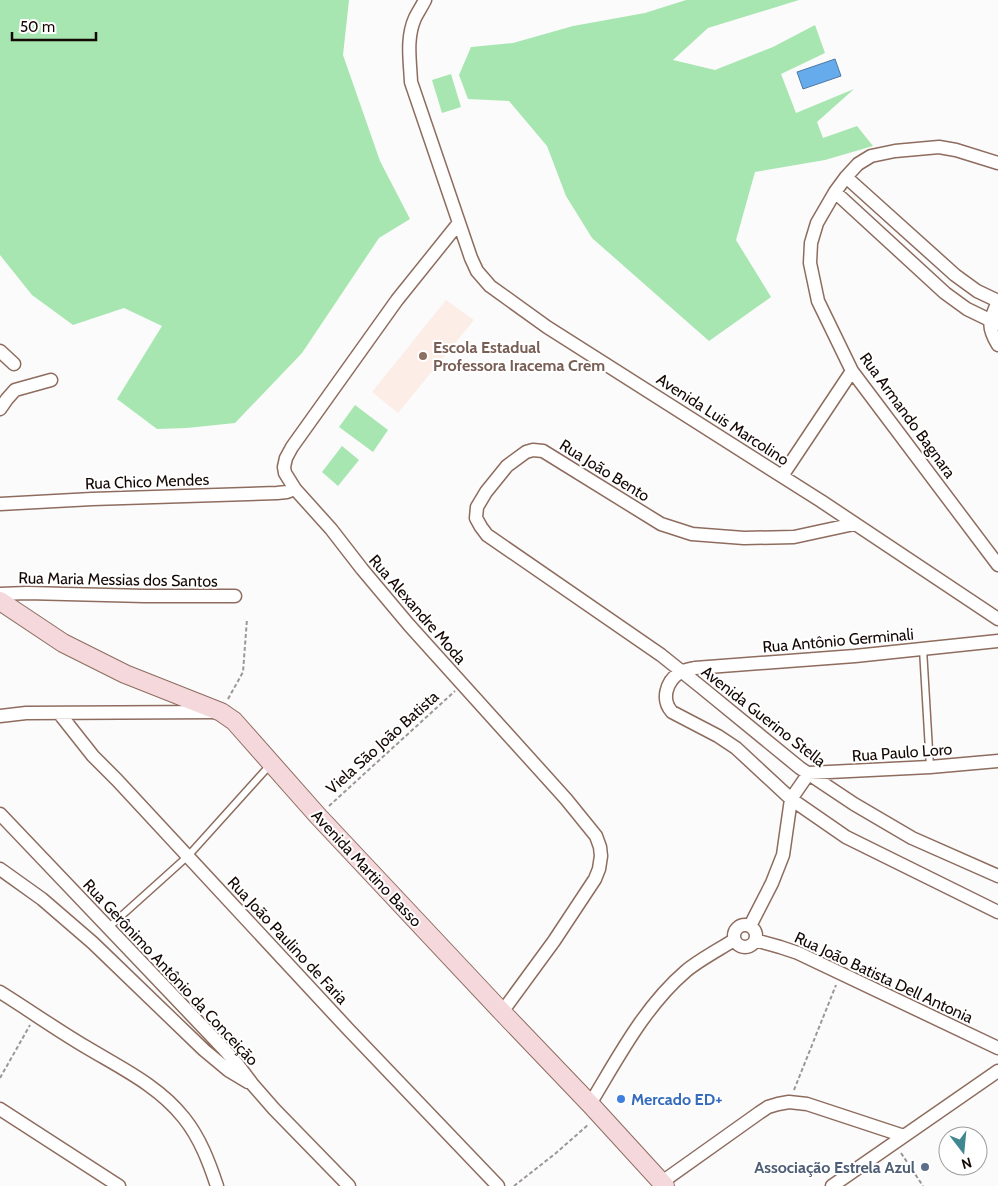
<svg xmlns="http://www.w3.org/2000/svg" width="998" height="1186" viewBox="0 0 998 1186" font-family="Cabin,sans-serif">
<style>
.education{fill:#fceee7}
.green{fill:#a7e6b0}
.water{fill:#66abeb;stroke:#4d7aa6}
.lines{fill:none;stroke-linecap:round;stroke-linejoin:round}
.lane-casing{stroke:#8e6c5e;stroke-width:9}
.street-casing{stroke:#8e6c5e;stroke-width:15}
.secondary-casing{stroke:#8e6c5e;stroke-width:20}
.path{stroke:#9c9795;stroke-width:2;stroke-dasharray:4 2.5;stroke-linecap:butt}
.lane{stroke:#fff;stroke-width:6}
.street{stroke:#fff;stroke-width:12}
.secondary{stroke:#f4d8dc;stroke-width:18}
.education-dot{fill:#8d6e63;stroke:#fff;stroke-width:2}
.shop-dot{fill:#3f7fe0;stroke:#fff;stroke-width:2}
.service-dot{fill:#5c6f8a;stroke:#fff;stroke-width:2}
.labels{text-anchor:middle;stroke-width:4;stroke-linejoin:round;paint-order:stroke}
.education-label{font-size:16px;font-weight:bold;fill:#785e54;stroke:#fff;text-anchor:start}
.street-label{font-size:16px;fill:#140804;stroke:#fff}
.shop-label{font-size:16px;font-weight:bold;fill:#366cbe;stroke:#fff;text-anchor:start}
.service-label{font-size:16px;font-weight:bold;fill:#4e5e75;stroke:#fff;text-anchor:end}
</style>
<rect width="100%" height="100%" fill="#fbfbfb"/>
<!-- education -->
<path class="education" d="M446 300 474 320 398 413 372 392Z"/>
<!-- green -->
<path class="green" d="M0 0H349L343 55 380 161 410 219 379 238 302 353 235 423 187 428 157 429 117 399 162 326 124 308 73 325 32 295 0 255Z
M686 0H799L708 28 673 60 715 70 773 47 815 25 825 53 781 74 796 113 854 89 817 122 823 138 857 126 873 146 825 160 755 172 736 240 771 297 709 341 592 238 566 196 547 146 509 101 468 99 459 75 471 47 513 43 573 26 645 13Z
M451 74 461 107 442 113 432 80Z
M355 405 388 430 373 452 339 427Z
M342 446 359 460 338 486 322 472Z"/>
<!-- water -->
<path class="water" d="M835 59 841 76 803 89 797 72Z"/>
<g class="lines">
<!-- lane casing -->
<g class="lane-casing">
<path id="lane" d="M923 649 930 767
M109 927 188 856 270 765"/>
</g>
<!-- street casing -->
<g class="street-casing">
<path id="street" d="M425 0C422 6 418 12 415 18 406 38 410 60 411 82L471 258 477 271 490 286 547 327 821 501 998 619
M998 163 956 150 939 147 895 151 871 156 858 164 846 177 835 192 817 223 811 243 810 263 818 301 852 371 998 565
M846 177 955 275 977 291 998 301
M835 192 945 293 967 309 998 324
M458 224 397 300 292 447 286 458 284 467 285 473 295 489 331 529 362 569 409 625 566 799 596 836 600 847 601 856 599 869 595 879 554 941 502 1012
M998 301C990 321 986 325 998 345
M0 351 14 364
M0 409 7 399 15 390 51 380
M782 476 852 371
M0 504 92 499 277 493 287 492 295 489
M854 524 794 537 744 538 692 534 661 524 543 451 533 450 526 452 507 466 486 492 477 507 476 518 481 527 487 535 661 655 701 687 800 768 854 804 912 838 998 876
M0 594 27 593 145 596H235
M998 641 855 656 695 668C690 669 683 670 679 673 666 682 661 700 672 712L718 736 736 748 791 799 846 837 998 912
M59 713 93 756 117 780 348 1029 498 1186
M0 716 26 713 215 712
M0 814 222 1047 238 1065 253 1085 274 1109 349 1186
M0 869 42 899 93 943 204 1050 228 1070 248 1082
M734 936a11 11 0 1 1 22 0a11 11 0 1 1-22 0Z
M750 926 772 883 783 855 791 799 809 773 930 767 998 761
M755 940 780 947 798 953 998 1048
M0 992C29 1010 57 1030 86 1047 121 1068 159 1086 184 1118 200 1138 209 1162 217 1186
M590 1104C618 1058 644 1007 686 971 699 960 720 949 734 940
M0 1109 119 1186
M662 1182 759 1113 768 1107 778 1104 789 1102 807 1104 904 1136
M832 1186 998 1071"/>
</g>
<!-- secondary casing -->
<g class="secondary-casing">
<path id="secondary" d="M0 601 63 643 125 674 221 712 234 721 318 816 502 1012 590 1104 665 1186"/>
</g>
<!-- path -->
<path class="path" d="M228 699 243 672 247 619
M329 806 455 691
M0 1078 30 1025
M794 1090 836 985
M901 1153 923 1186
M514 1186 556 1153 589 1124"/>
<!-- lane -->
<use href="#lane" class="lane"/>
<!-- street -->
<use href="#street" class="street"/>
<!-- secondary -->
<use href="#secondary" class="secondary"/>
</g>
<!-- markers -->
<circle class="education-dot" cx="423" cy="356" r="5"/>
<circle class="shop-dot" cx="621" cy="1099" r="5"/>
<circle class="service-dot" cx="925" cy="1167" r="5"/>
<g class="labels">
<!-- education labels -->
<g class="education-label">
<text x="433" y="353">Escola Estadual<tspan x="433" dy="18">Professora Iracema Crem</tspan></text>
</g>
<!-- street labels -->
<g class="street-label">
<text transform="translate(908 415) rotate(54)" y="6">Rua Armando Bagnara</text>
<text transform="translate(723 419) rotate(33)" y="6">Avenida Luis Marcolino</text>
<text transform="translate(605 470) rotate(32)" y="6">Rua João Bento</text>
<text transform="translate(147 481) rotate(-2)" y="6">Rua Chico Mendes</text>
<text transform="translate(118 579) rotate(1)" y="6">Rua Maria Messias dos Santos</text>
<text transform="translate(418 609) rotate(49)" y="6">Rua Alexandre Moda</text>
<text transform="translate(838 640) rotate(-5)" y="6">Rua Antônio Germinali</text>
<text transform="translate(764 716) rotate(38)" y="6">Avenida Guerino Stella</text>
<text transform="translate(382 742) rotate(-42)" y="6">Viela São João Batista</text>
<text transform="translate(902 752) rotate(-4)" y="6">Rua Paulo Loro</text>
<text transform="translate(367 868) rotate(47)" y="6">Avenida Martino Basso</text>
<text transform="translate(288 940) rotate(47)" y="6">Rua João Paulino de Faria</text>
<text transform="translate(171 972) rotate(47)" y="6">Rua Gerônimo Antônio da Conceição</text>
<text transform="translate(884 977) rotate(25)" y="6">Rua João Batista Dell Antonia</text>
</g>
<!-- shop labels -->
<g class="shop-label">
<text x="631" y="1105">Mercado ED+</text>
</g>
<!-- service labels -->
<g class="service-label">
<text x="915" y="1173">Associação Estrela Azul</text>
</g>
</g>
<!-- north arrow -->
<g transform="translate(963 1151) rotate(164)"><circle r="24" fill="#ffffff" stroke="#a19c9b"/>
<path d="M0-4L9 19L0 12L-9 19Z" fill="#418792"/>
<text y="-8" font-size="14" font-weight="bold" text-anchor="middle" fill="#140804">N</text>
</g>
<!-- scale -->
<path d="M12 32v8h84v-8" fill="none" stroke="#140804" stroke-width="2.5"/>
<text x="20" y="32" font-size="15" fill="#140804" stroke="#ffffff" stroke-width="4" paint-order="stroke">50 m</text>
</svg>
